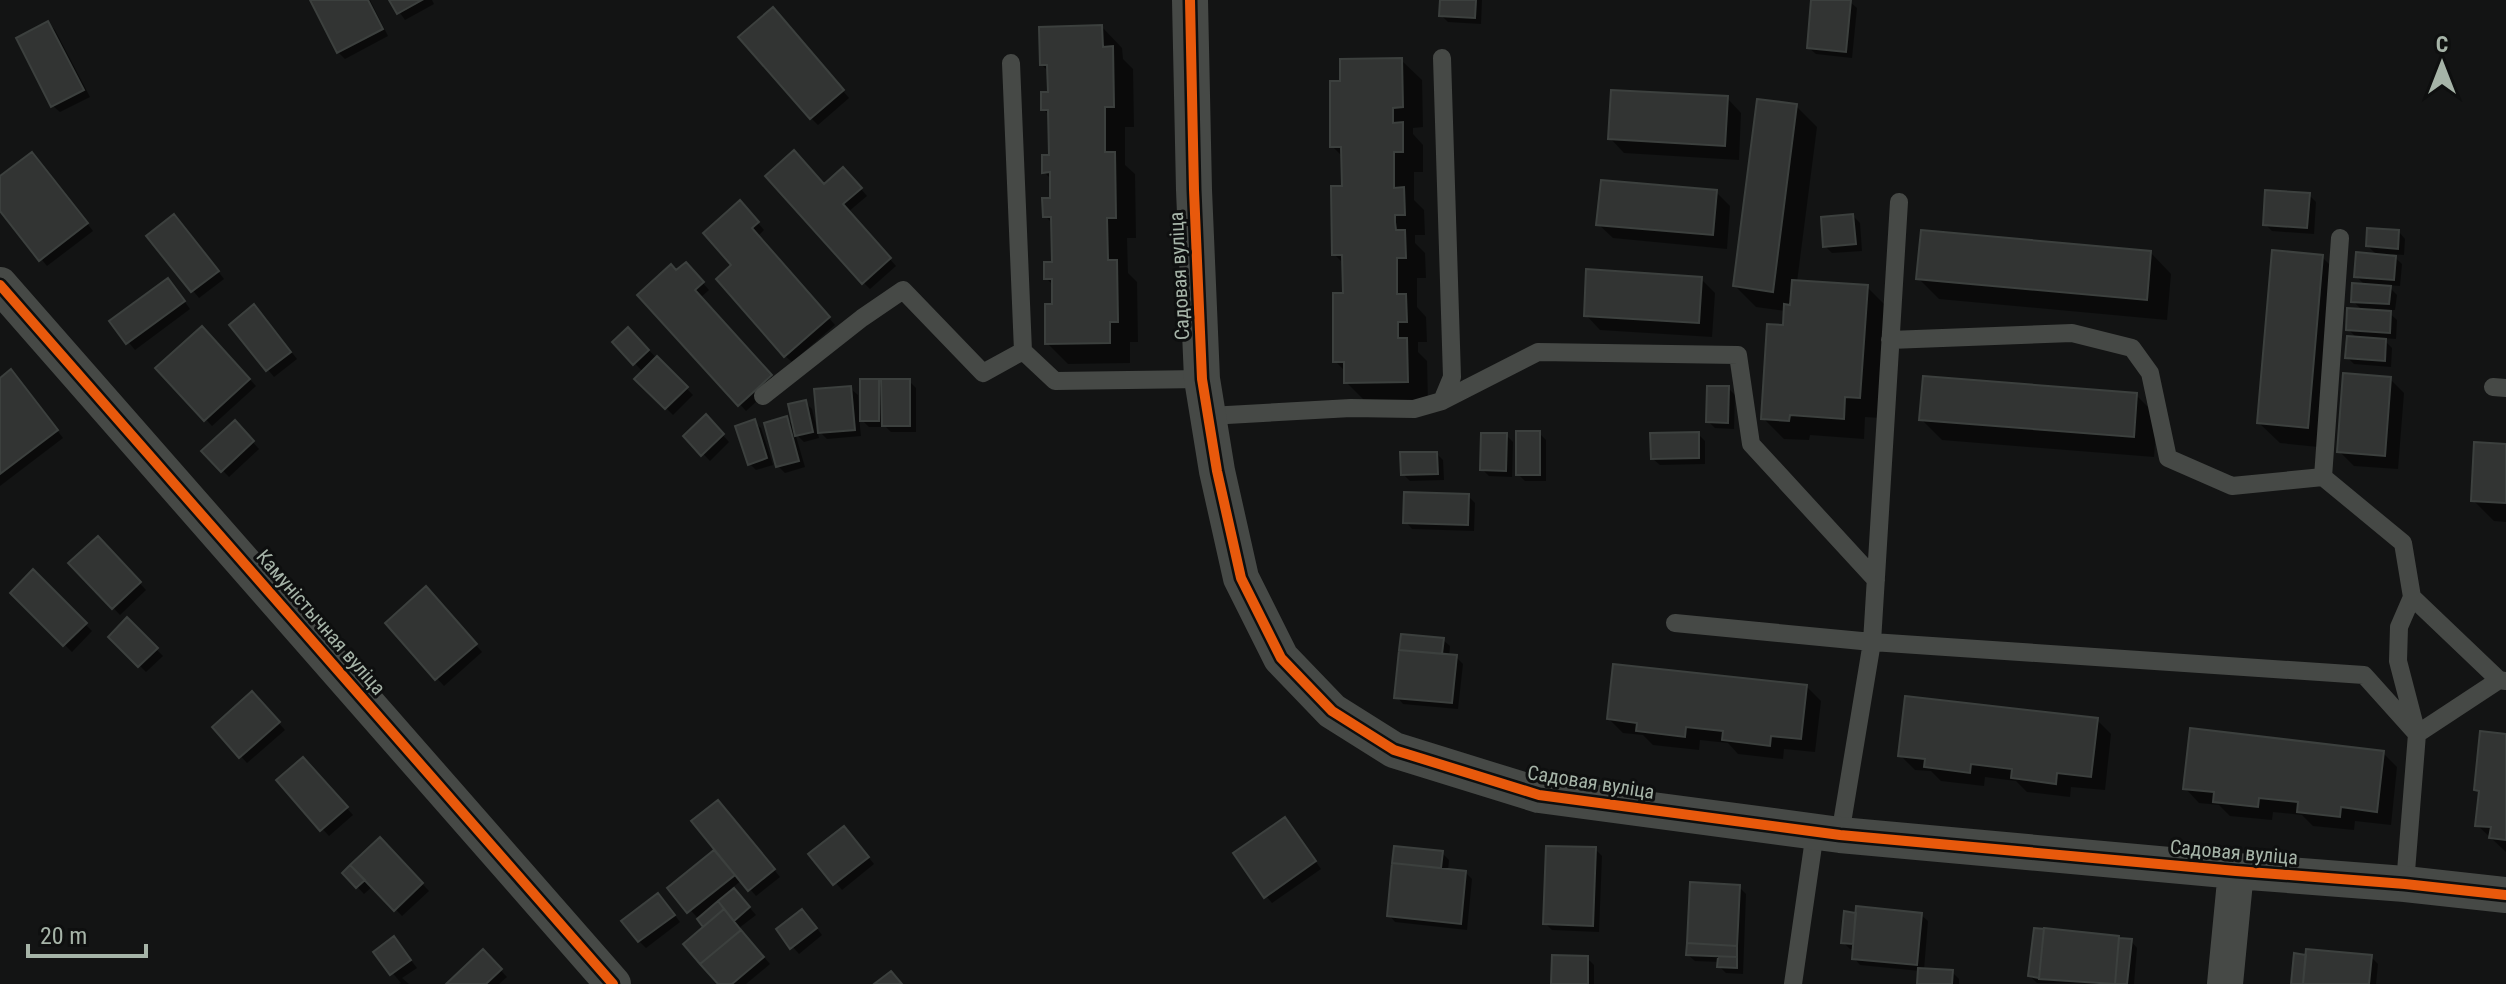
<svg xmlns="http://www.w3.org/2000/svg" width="2506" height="984" viewBox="0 0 2506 984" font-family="'Roboto Condensed',sans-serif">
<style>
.shadow{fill:#0007}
.building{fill:#323433;stroke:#3c403e;stroke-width:2}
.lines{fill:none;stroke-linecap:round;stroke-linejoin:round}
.service{stroke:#464946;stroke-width:18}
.minor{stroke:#464946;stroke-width:36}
.cycleway-casing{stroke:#0e0f0f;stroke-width:15}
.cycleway{stroke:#e8590c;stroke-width:10}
.labels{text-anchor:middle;stroke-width:6;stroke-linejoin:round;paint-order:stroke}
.street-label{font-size:20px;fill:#a6b4a8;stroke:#0e0f0f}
</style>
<rect width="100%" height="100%" fill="#131414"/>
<!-- shadow -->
<path class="shadow" d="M312 0H370L388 36 345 59 338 52Z
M391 0H432L434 4 405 20Z
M1442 0H1482L1481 24 1448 22 1441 15Z
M1813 0 1850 2 1857 8 1852 58 1816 54 1809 48Z
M779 16 849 98 818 125 811 118Z
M48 23 55 30 90 97 60 112 53 106Z
M1102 27 1122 48 1123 59 1133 69 1134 127H1125V165L1135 174 1136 238H1127L1128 273 1137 282 1138 342H1130V363L1068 364 1047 343 1054 306V286L1046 278 1054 263 1053 224 1045 216 1052 200V180L1044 172 1051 157 1050 116 1043 109 1050 94 1049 72 1042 65Z
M1401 60 1422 80 1423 127 1413 128V134L1423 145V172H1414V200L1424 210 1425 235H1415V243L1425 253 1426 278H1417V307L1426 317 1427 342H1418V352L1427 361 1428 402 1367 403 1346 382V372L1335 361 1345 295V265L1334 254 1344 188 1343 157 1332 146 1342 82Z
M1727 98 1741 113 1739 160 1624 153 1610 138Z
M1796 106 1817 127 1797 282 1867 287 1888 308 1880 418 1865 417 1864 439 1810 435 1809 440 1784 439 1763 418 1784 327 1786 311 1756 307 1735 286Z
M39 161 93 231 47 266 0 208V179Z
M850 176 867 196 848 212 896 266 870 289 863 282 825 186Z
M1716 192 1730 206 1727 249 1613 238 1598 224Z
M2309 195 2316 202 2314 234 2272 231 2265 224Z
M747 210 764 230 758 236 835 325 792 362 785 356 734 266Z
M1853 216 1860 223 1862 251 1832 253 1825 246Z
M181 223 224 279 199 298 149 236Z
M2399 232 2405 239 2404 255 2391 254 2402 264 2400 286 2387 285 2397 295 2395 310H2386L2397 320 2396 339 2382 338 2392 348 2391 367 2354 364 2347 357 2358 339 2348 329 2363 311 2353 301 2366 286 2356 276 2378 256 2368 246Z
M2151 253 2171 274 2167 320 1939 299 1918 278Z
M2322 257 2343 278 2328 448 2280 443 2259 423Z
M692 271 709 290 700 298 777 383 746 411 640 295 676 273Z
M1701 279 1715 293 1712 337 1600 330 1586 315Z
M174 287 190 309 135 350 112 322Z
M261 314 297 359 274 377 232 325Z
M202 329 256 386 212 426 158 368Z
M628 329 693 395 673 415 637 379 643 372 615 342Z
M18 379 63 438 0 486V380Z
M2390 379 2404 393 2398 469 2354 466 2339 451Z
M878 381 883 387 909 381 916 388V432H891L886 427H869L859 417 861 436 827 439 820 432 851 389 858 395 859 412H862Z
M1728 388 1735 395 1734 429 1715 428 1708 421Z
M2136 395 2157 416 2154 457 1942 440 1921 419Z
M805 402 812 409 819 438 804 442 795 433 805 467 785 473 778 466 786 418 795 428Z
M706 417 729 442 710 461 686 436Z
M754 422 761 428 773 465 756 470 750 464Z
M235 423 259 449 229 477 204 451Z
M1539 433 1546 440V481H1525L1518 474Z
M1698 434 1705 441V464L1660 465 1653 459Z
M1506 435 1513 442 1512 477 1489 476 1482 469Z
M2506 446V522L2494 521 2473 500Z
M1437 454 1443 460 1444 480 1410 481 1403 474Z
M1468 496 1475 503 1474 531 1412 529 1406 522Z
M98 539 146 590 120 615 71 563Z
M33 572 92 631 72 652 12 593Z
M433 596 482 652 444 686 387 623Z
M127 620 163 656 146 672 111 637Z
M1443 640 1450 646 1449 657H1456L1463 664 1458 709 1403 704 1397 697Z
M1807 687 1821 701 1815 752 1784 749 1783 759 1738 754 1728 743 1700 740 1699 750 1653 745 1643 735 1623 733 1609 719Z
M252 694 285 730 247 763 214 727Z
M2097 720 2111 734 2105 790 2071 787 2070 797 2027 792 2016 781 1985 777 1984 786 1941 781 1931 771 1915 770 1900 755Z
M2506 736V852L2477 825 2480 793 2476 790Z
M2383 753 2397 767 2391 825 2355 821 2354 830 2313 826 2302 815 2273 812 2272 820 2230 816 2219 805 2199 803 2185 788Z
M309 766 353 815 329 836 279 781Z
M725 809 780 877 756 896 742 880 732 888 756 915 739 928 770 964 746 984H720L706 927 670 888 717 850Z
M1291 827 1321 869 1272 903 1266 896Z
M850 835 874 864 842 890 811 854Z
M380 840 429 891 402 916 373 886 364 894 344 873Z
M1395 848 1442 853 1449 860 1448 871 1465 872 1472 879 1467 930 1395 922 1389 915Z
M1595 849 1602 856 1599 932 1552 930 1545 923Z
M1739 887 1746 894 1743 974 1726 973 1719 966 1720 962 1695 961 1688 955Z
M665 902 680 922 646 948 639 941Z
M1845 914 1921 915 1928 921 1924 970 1952 972 1959 979V984H1919L1920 971 1860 965 1854 958V950L1850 949 1843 942Z
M809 918 822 935 799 954 778 930Z
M2035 930 2131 941 2137 948 2134 984 2037 983 2030 976Z
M400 946 417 968 402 978 409 984H399L401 983 376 953Z
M483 952 507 977 499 984H449Z
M2371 957 2378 964 2376 984H2293Z
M1587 958 1594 965V984H1553Z"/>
<!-- building -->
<path class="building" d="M310 0H368L383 29 337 53Z
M389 0H422L397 14Z
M1440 0H1476L1475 18 1439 16Z
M1811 0H1851L1846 52 1807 48Z
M773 7 844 90 810 119 738 37Z
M48 21 84 90 51 107 16 38Z
M1102 25 1103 47 1113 46 1114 107H1105V152H1115L1116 218H1107L1108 260H1117L1118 322H1110V343L1045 344V304H1052V279H1044V262H1052L1051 217H1043L1042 198H1050V172L1042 173V155H1049L1048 110H1041V92H1048L1047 65H1040L1039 27Z
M1402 58 1403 107 1393 108V123L1403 122V152H1394V188L1404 187 1405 215H1395V222L1396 230H1405L1406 258H1397V294H1406L1407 322H1398V338H1407L1408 382 1344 383V362H1333V293H1343L1342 255H1332L1331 186H1342L1341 147H1330V81H1340V59Z
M1611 90 1728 96 1725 146 1608 139Z
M1757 99 1797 104 1773 292 1733 286Z
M794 150 824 184 843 167 862 188 843 204 891 258 862 284 765 176Z
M32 152 88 223 39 261 0 211V176Z
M1601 180 1717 190 1713 235 1596 225Z
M2265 190 2310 193 2307 228 2263 225Z
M740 200 759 222 752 228 830 317 784 357 716 279 731 265 703 233Z
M174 214 219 271 191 292 146 236Z
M1853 214 1856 244 1823 247 1821 217Z
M2367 228 2399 230 2398 249 2366 246Z
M1921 230 2151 251 2147 300 1916 279Z
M2272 250 2323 255 2308 428 2257 423Z
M2356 252 2396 256 2394 280 2354 277Z
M686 262 704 282 695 290 772 375 738 406 637 295 671 264 676 270Z
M1586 269 1702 277 1699 323 1584 316Z
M168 278 185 301 126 344 109 321Z
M1792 280 1868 285 1860 398 1845 397 1844 419 1790 415 1789 421 1761 419 1767 324 1783 325 1784 304 1790 305Z
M2352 283 2391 286 2389 304 2351 302Z
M254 304 291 352 266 371 229 325Z
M2347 308 2391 311 2390 333 2346 330Z
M202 326 250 379 204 421 155 368Z
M628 327 649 350 633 365 612 342Z
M2347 336 2386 339 2385 361 2345 358Z
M657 356 688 387 665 409 634 379Z
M11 369 58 430 0 474V378Z
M2343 373 2391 377 2385 456 2337 452Z
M1923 376 2137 393 2134 437 1919 420Z
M860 379H879V421H860Z
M881 379H910V426H882Z
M851 386 855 430 818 433 814 389Z
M1707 386H1729L1728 423 1706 422Z
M806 400 813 432 795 436 788 404Z
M706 414 724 434 701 456 683 436Z
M787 416 799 461 776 467 764 423Z
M755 419 767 458 748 465 735 426Z
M235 420 254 441 221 472 201 451Z
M1516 431H1540V475H1516Z
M1699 432V458L1651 459 1650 433Z
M1481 433H1507L1506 471 1480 470Z
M2474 442 2506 444V503L2471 501Z
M1400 452H1437L1438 474 1401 475Z
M1404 492 1469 494 1468 525 1403 523Z
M98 536 141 582 112 609 68 563Z
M33 569 87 623 63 646 10 593Z
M426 586 477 644 435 680 385 623Z
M127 617 158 648 138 667 108 637Z
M1401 634 1444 638 1442 654 1399 650Z
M1399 650 1457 655 1452 703 1394 698Z
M1613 664 1807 685 1801 739 1771 736 1770 746 1722 740 1723 731 1686 727 1685 737 1636 731 1637 723 1607 719Z
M252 691 280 722 239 758 212 727Z
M1905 696 2098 718 2091 777 2057 773 2056 784 2011 778 2012 769 1971 764 1970 773 1924 767 1925 759 1898 756Z
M2190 728 2384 751 2377 812 2341 807 2340 817 2297 812 2298 802 2259 798 2258 807 2213 802 2214 792 2183 789Z
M2480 731 2506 734V840L2489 838 2491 827 2475 826 2479 791 2474 790Z
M303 757 348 807 320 831 276 780Z
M718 800 775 869 748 891 691 821Z
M1285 817 1316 861 1264 898 1233 853Z
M844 826 869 857 833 885 808 854Z
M380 837 423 883 394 911 350 865Z
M1394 846 1443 851 1441 868 1392 863Z
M1546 846 1596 847 1593 926 1543 924Z
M714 850 735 875 687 913 667 888Z
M1392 863 1466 871 1461 924 1387 916Z
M350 865 365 880 356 888 342 873Z
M1690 882 1740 885 1737 946 1687 943Z
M734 888 750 907 734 921 718 901Z
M658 893 675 915 638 942 621 921Z
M718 901 724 909 703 927 697 919Z
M1856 906 1922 913 1917 965 1852 959Z
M724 909 741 930 700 964 683 944Z
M802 909 817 928 790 949 776 929Z
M1844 911 1856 913 1853 944 1841 943Z
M2034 928 2044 929 2039 978 2028 976Z
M2044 928 2119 936 2115 984 2039 979Z
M741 930 764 957 732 984H718L700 964Z
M394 936 411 960 390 975 373 952Z
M2119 938 2132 939 2127 984H2115Z
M1687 943 1737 946V957L1686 955Z
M483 949 502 969 486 984H446Z
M2306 949 2372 955 2369 984H2303Z
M2294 953 2306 955 2303 984H2291Z
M1552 955 1588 956V984H1551Z
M1718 957H1737V968L1717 967Z
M1918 968 1953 970 1952 984H1917Z
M891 971 902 984H874Z"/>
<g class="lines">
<!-- service -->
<path class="service" d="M1011 63 1023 351 1055 381 1202 379
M2340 238 2323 477 2403 543 2412 597 2399 627 2398 661 2417 734 2405 884
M1890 340 2072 333 2132 348 2150 373 2168 458 2232 486 2323 477
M2493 387 2506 388
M763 396 862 318 903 290 983 373 1023 351
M1442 401 1538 352 1738 355 1751 444 1876 580
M1209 416 1351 408 1414 409 1442 401 1452 377 1442 58
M2412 597 2499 680
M1675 623 1872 642 2364 675 2417 734
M2417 734 2499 680 2506 681
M1840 835 1872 642 1899 202
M1793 984 1815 832"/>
<!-- minor -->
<path class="minor" d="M1190 0 1194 190 1202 379 1217 471 1241 578 1281 658 1332 711 1394 750 1539 795 1840 835 2236 871 2405 884 2506 895
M0 285 613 984
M2225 984 2236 871"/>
<!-- cycleway casing -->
<g class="cycleway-casing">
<path id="cycleway" d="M1190 0 1194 190 1202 379 1217 471 1241 578 1281 658 1332 711 1394 750 1539 795 1840 835 2236 871 2405 884 2506 895
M0 285 613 984"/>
</g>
<!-- cycleway -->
<use href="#cycleway" class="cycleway"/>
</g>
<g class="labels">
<!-- street labels -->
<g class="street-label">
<text transform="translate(1179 276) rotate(-93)" y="7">Садовая вуліца</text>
<text transform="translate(321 622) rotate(49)" y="7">Камуністычная вуліца</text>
<text transform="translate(1591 782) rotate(9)" y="7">Садовая вуліца</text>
<text transform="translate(2234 852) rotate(5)" y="7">Садовая вуліца</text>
</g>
</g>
<!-- north arrow -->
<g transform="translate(2442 64)" stroke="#0e0f0f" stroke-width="6" paint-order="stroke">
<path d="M0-6L14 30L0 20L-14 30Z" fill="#a6b4a8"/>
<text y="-12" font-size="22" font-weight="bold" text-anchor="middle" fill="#a6b4a8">С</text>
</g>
<!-- scale -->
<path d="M28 944v12h118v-12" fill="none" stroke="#a6b4a8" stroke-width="4"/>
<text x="40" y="944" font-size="24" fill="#a6b4a8" stroke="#0e0f0f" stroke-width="6" paint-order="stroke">20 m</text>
</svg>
